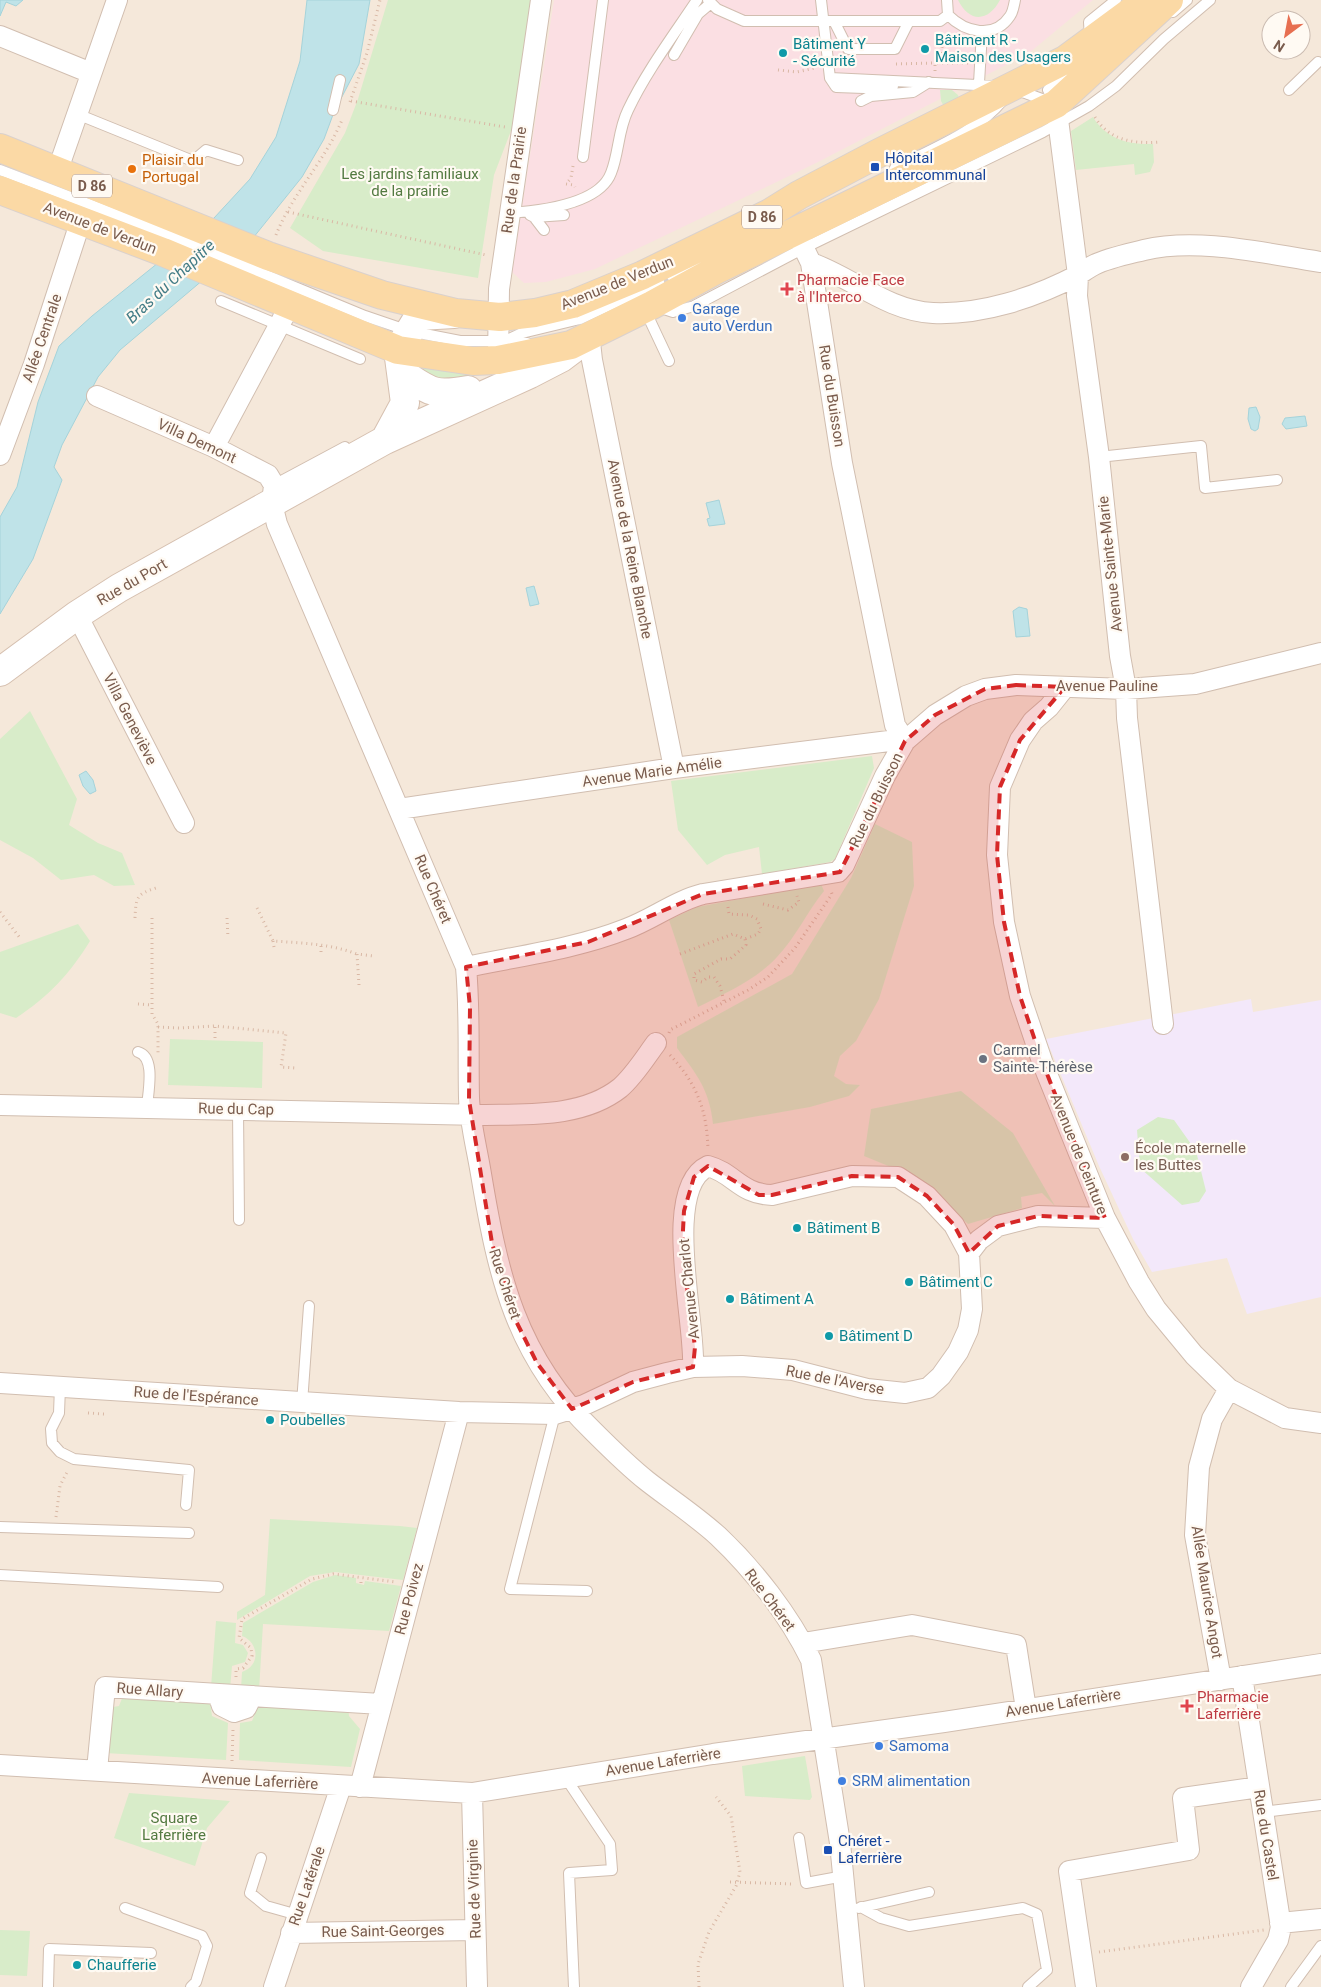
<svg xmlns="http://www.w3.org/2000/svg" width="1321" height="1987" viewBox="0 0 1321 1987" font-family="Roboto,sans-serif">
<style>
.residential{fill:#f5e8da;fill-rule:evenodd}
.education{fill:#f3e8fa}
.medical{fill:#fbdfe3}
.green{fill:#d8ecc9}
.water{fill:#bfe3e8;stroke:#a5d3da}
.lines{fill:none;stroke-linecap:round;stroke-linejoin:round}
.lane-casing{stroke:#d1beb0;stroke-width:12}
.street-casing{stroke:#d1beb0;stroke-width:22}
.secondary-casing{stroke:#d6c0b0;stroke-width:30}
.primary-casing{stroke:#dad1cd;stroke-width:30}
.path{stroke:#d9b8a5;stroke-width:3;stroke-dasharray:1 4;stroke-linecap:butt}
.lane{stroke:#fff;stroke-width:10}
.street{stroke:#fff;stroke-width:20}
.secondary{stroke:#fff;stroke-width:28}
.primary{stroke:#fbd9a5;stroke-width:28}
.marked{fill:#d62828;fill-opacity:0.2;stroke:#d62828;stroke-width:4;stroke-dasharray:10 6;stroke-linejoin:round}
.culture-dot{fill:#0f9aa8;stroke:#fffaf3;stroke-width:2}
.transit-dot{fill:#1a4fb4;stroke:#fffaf3;stroke-width:2}
.food-dot{fill:#e8710a;stroke:#fffaf3;stroke-width:2}
.health-dot{fill:#e0444e;stroke:#fffaf3;stroke-width:2}
.shop-dot{fill:#3f7fe0;stroke:#fffaf3;stroke-width:2}
.worship-dot{fill:#6b7280;stroke:#fffaf3;stroke-width:2}
.education-dot{fill:#8d6e63;stroke:#fffaf3;stroke-width:2}
.labels{text-anchor:middle;stroke-width:4.5;stroke-linejoin:round;paint-order:stroke}
.shield{fill:#fffaf3;stroke:#a28b7f;stroke-width:1}
.shield-label{font-size:14px;font-weight:bold;fill:#7a5c4d}
.culture-label{font-size:15px;fill:#0d838f;stroke:#fffaf3;text-anchor:start}
.transit-label{font-size:15px;fill:#164399;stroke:#fffaf3;text-anchor:start}
.food-label{font-size:15px;fill:#c56008;stroke:#fffaf3;text-anchor:start}
.park-label{font-size:15px;fill:#537a41;stroke:#fffaf3}
.street-label{font-size:15px;fill:#7a5c4d;stroke:#fffaf3}
.health-label{font-size:15px;fill:#be3a42;stroke:#fffaf3;text-anchor:start}
.shop-label{font-size:15px;fill:#366cbe;stroke:#fffaf3;text-anchor:start}
.worship-label{font-size:15px;fill:#5b616d;stroke:#fffaf3;text-anchor:start}
.education-label{font-size:15px;fill:#785e54;stroke:#fffaf3;text-anchor:start}
.water-label{font-size:16px;font-style:italic;fill:#437c86;stroke:#fffaf3}
</style>
<rect width="100%" height="100%" fill="#fdf6ec"/>
<!-- residential -->
<path class="residential" d="M0 0H1321V1987H0ZM1271 20H1301V50H1271Z"/>
<!-- education -->
<path class="education" d="M1251 999 1253 1012 1321 1000V1297L1247 1314 1227 1258 1152 1272 1133 1239 1099 1166 1046 1039Z"/>
<!-- medical -->
<path class="medical" d="M554 0H1093L1029 53 816 163 595 269 546 282 524 283 512 272Z"/>
<!-- green -->
<path class="green" d="M388 0H531L512 128 494 175 478 278 323 251 290 228 345 133 358 99Z
M958 0H1000C989 21 970 24 958 0Z
M940 90H952L958 95 959 99 946 110 941 101Z
M1093 117C1106 139 1129 145 1153 144L1154 162 1150 172 1135 175 1134 164 1076 170 1071 131Z
M412 362 475 374 466 380 432 383Z
M30 711 77 799 69 825 98 843 122 853 135 885 114 886 94 875 61 880 33 858 0 840V739Z
M872 756 874 768 835 859 830 862 762 874 759 847 725 855 707 865 678 830 671 781Z
M875 824 912 842 914 886 879 999 856 1041 840 1056 834 1076 846 1084 860 1085 849 1096 810 1107 713 1124C709 1089 697 1075 677 1048V1037L792 974 851 878Z
M821 884 824 891C807 912 796 937 777 957 756 980 725 993 698 1007L669 920 697 907Z
M78 924 90 941C69 975 49 996 16 1018L0 1013V952Z
M170 1039 263 1042 262 1088 168 1085Z
M961 1091 1013 1133 1055 1206 1042 1193 1021 1197 1022 1208 968 1224 915 1177 864 1156 871 1109Z
M1158 1117 1174 1120 1196 1151 1206 1191 1199 1202 1182 1205 1140 1168 1137 1130Z
M270 1519 400 1526 417 1528 403 1580 335 1572 310 1576 237 1620V1612L265 1595Z
M335 1575 356 1578V1583L364 1585 365 1581 401 1586 389 1631 263 1624 259 1691 241 1689 242 1672C261 1666 259 1642 242 1636L243 1623 313 1582Z
M216 1621 236 1623 235 1643 243 1645 248 1653 245 1662 232 1666 230 1689 211 1687Z
M123 1696 210 1701 212 1716 228 1723 226 1760 105 1753 107 1708 119 1706Z
M259 1704 348 1707 349 1716 360 1729 351 1767 239 1760 240 1723 252 1721Z
M805 1756 812 1797 810 1800 745 1796 742 1766Z
M129 1793 230 1801 207 1828 195 1866 114 1838Z
M0 1930 30 1931 27 1976 0 1975Z"/>
<!-- water -->
<path class="water" d="M0 0H23L16 6 6 2 0 16Z
M307 0H370L359 64 334 112 324 139 302 177 245 248 210 274 120 350 98 377 62 445 54 467 62 480 33 559 0 614V517L17 487 38 402 59 346 92 316 214 218 250 179 276 137 300 61Z
M1256 407 1260 417 1258 429 1255 431 1251 429 1248 419 1249 408Z
M1305 416 1307 426 1286 429 1282 424 1285 418Z
M719 500 725 524 709 526 707 519 710 518 706 503Z
M534 586 539 604 530 606 526 588Z
M1019 607 1027 609 1030 636 1016 637 1013 611Z
M86 771 93 780 96 791 90 794 83 786 79 775Z"/>
<g class="lines">
<!-- lane casing -->
<g class="lane-casing">
<path id="lane" d="M708 0 717 9 744 21H940L948 15
M821 0 830 78 836 87 864 88 893 86
M947 0 948 15C965 32 994 40 1010 16 1013 12 1014 5 1015 0
M1173 12 1187 0
M834 21 848 49H895L909 21
M1090 38 1089 22 1116 0
M674 55 698 14 711 3
M830 78 998 86
M979 83 982 32
M1017 90 1050 102
M1289 90 1318 62
M861 101 871 96 913 92 929 82
M1055 103 1048 90 1066 72
M333 110 340 80
M77 114 193 161 206 150 238 160
M583 157 603 0
M895 168C931 149 977 132 1003 100
M0 170 174 237 365 316 409 331 460 341H505L527 343
M509 213C538 211 599 205 611 173 619 153 618 130 628 110 646 72 673 36 697 0
M530 215 534 217 564 215
M534 217 544 230
M672 276 720 253
M221 301 360 359
M658 307 673 312 694 306 804 248 1043 132 1089 106 1116 86 1164 39 1210 0
M645 310 669 361
M505 341 522 333 580 319 659 282
M1099 457 1201 446 1205 488 1277 480
M274 485 345 447
M138 1052C156 1057 148 1092 147 1107
M238 1109 239 1220
M60 1387 59 1413 51 1429 52 1443 60 1452 74 1459 189 1470 186 1505
M302 1403 309 1306
M555 1414 510 1589 587 1591
M0 1527 189 1533
M0 1575 218 1587
M565 1777 610 1844 612 1870 569 1873 574 1987
M1263 1812 1321 1805
M799 1838 806 1883 844 1876
M261 1858 250 1893 266 1906 298 1915
M861 1907 881 1918 909 1926 1023 1908 1037 1914 1047 1970 1028 1987
M125 1908 202 1936 207 1946 196 1982 191 1987
M859 1908 929 1892
M48 1987 49 1949 151 1953
M1291 1987 1321 1946"/>
</g>
<!-- street casing -->
<g class="street-casing">
<path id="street" d="M0 36 91 73
M1056 104 1078 275 1077 296 1099 457 1120 656 1126 689 1127 718 1163 1024
M57 172 117 0
M796 232 811 263 842 463 895 725 905 741
M811 263C852 277 887 311 933 313 982 315 1034 298 1078 275 1083 272 1088 268 1094 265 1108 258 1128 254 1144 250 1199 237 1266 254 1321 262
M596 331 590 342 592 360 674 768
M498 360 499 289 541 0
M97 396 214 447 268 475 274 485 272 504 277 524 466 967C470 1011 468 1054 469 1098 470 1123 477 1149 481 1174 498 1276 516 1357 593 1431 610 1448 628 1466 647 1481 670 1499 696 1516 718 1536 754 1570 789 1615 811 1660L840 1843 854 1987
M214 447 290 305
M0 455 34 364 81 220
M77 615 184 823
M1065 687 1049 707 1033 721 1020 740 1000 787 997 855 1004 922 1020 996 1043 1064 1105 1218 1139 1282 1156 1309 1194 1355 1229 1389 1285 1418 1321 1423
M399 809 674 768 889 741H905
M466 967C519 956 575 949 626 929 653 919 675 901 703 894L838 872 844 865 885 776 905 741 935 715 966 696 985 689 1016 685 1126 689 1195 684 1321 653
M0 1105 482 1115C527 1114 582 1118 620 1088 634 1076 645 1058 656 1043
M693 1367C696 1324 661 1188 708 1166 734 1173 740 1194 772 1195L852 1176 898 1177 927 1196 954 1225 969 1253
M0 1383 459 1412 555 1414 584 1405 633 1382 667 1373 693 1367 742 1366 793 1370 867 1389 905 1393 928 1388 941 1376 958 1352 968 1330 972 1309 969 1253 979 1240 998 1226 1038 1216 1105 1218
M803 1643 912 1625 1016 1645 1026 1709
M1242 1676 1281 1927 1278 1940 1251 1987
M1221 1680 1195 1535 1199 1467 1212 1419 1229 1389
M218 1694 222 1706 234 1712 246 1708 252 1696
M0 1765 472 1793 713 1754 944 1722 1321 1664
M97 1770 105 1687 381 1704
M360 1787 459 1412
M472 1793 477 1986
M1280 1923 1321 1919
M291 1933 475 1930
M274 1987 341 1786
M1086 1987 1069 1871 1189 1850 1183 1798 1259 1787"/>
</g>
<!-- secondary casing -->
<g class="secondary-casing">
<path id="secondary" d="M402 373C431 392 433 396 468 390
M385 440 405 403 398 350 419 316 454 314
M0 672 77 615 119 588 385 440 530 374 561 358 581 343"/>
</g>
<!-- primary casing -->
<g class="primary-casing">
<path id="primary" d="M0 148 268 256 382 295 456 313 500 317 535 313 573 304 643 275 770 213 799 195 879 153 1065 60 1137 7
M0 190 163 252 398 350 473 361 498 360 571 345 652 305 716 270 1056 104 1169 0"/>
</g>
<!-- path -->
<path class="path" d="M942 63H968
M896 64 935 63
M778 70 797 72 815 68
M935 71V63H942V33
M351 101 505 127
M350 102 367 53 380 0
M1095 117C1109 141 1135 144 1160 142
M573 166 571 178 566 184 574 185 575 187
M288 212 486 255
M276 235C292 194 325 161 342 120
M763 904 788 910 799 902 797 896
M728 907 729 914 749 915 757 919 761 929 758 934 745 939
M257 908 273 941C302 943 331 944 357 954
M0 912 20 938
M135 918C136 898 136 894 156 888
M152 918V1014L158 1024V1053
M227 918 228 938
M273 941 274 947
M321 952V945
M680 954 733 934 745 939 746 945 730 959H721L694 974V980L702 982 708 977H714L720 986 724 1001
M359 985 357 954 373 956
M138 1004 152 1005
M158 1027 179 1028 215 1026 286 1033 281 1067 295 1068
M669 1033 670 1030 748 990 768 977 795 948 832 894 831 891
M215 1038V1026
M670 1055C697 1084 707 1110 708 1150
M88 1413 104 1414V1412
M56 1517 60 1486 68 1470
M361 1583V1578
M236 1677V1669L243 1668 252 1656 251 1648 239 1638 242 1619 312 1579 333 1574 396 1582
M232 1761 233 1729
M730 1882 793 1884
M1099 1952 1264 1930
M699 1987 698 1964 709 1932 736 1886 740 1872 731 1816 716 1797"/>
<!-- lane -->
<use href="#lane" class="lane"/>
<!-- street -->
<use href="#street" class="street"/>
<!-- secondary -->
<use href="#secondary" class="secondary"/>
<!-- primary -->
<use href="#primary" class="primary"/>
</g>
<!-- marked area -->
<path class="marked" d="M1016 685 1065 687 1020 740 1000 787 997 855 1004 922 1020 996 1043 1064 1105 1218 1038 1216 998 1226 969 1253 954 1225 927 1196 898 1177 852 1176 772 1195H759L708 1166 694 1177 684 1211 682 1249 695 1347 693 1367 633 1382 572 1409 537 1363 515 1319 492 1243 469 1100 470 1007 466 967 588 942 703 894 840 872 905 741 935 715 985 689Z"/>
<!-- markers -->
<g class="culture-dot">
<circle cx="925" cy="49" r="5"/>
<circle cx="783" cy="53" r="5"/>
<circle cx="797" cy="1228" r="5"/>
<circle cx="909" cy="1282" r="5"/>
<circle cx="730" cy="1299" r="5"/>
<circle cx="829" cy="1336" r="5"/>
<circle cx="270" cy="1420" r="5"/>
<circle cx="77" cy="1965" r="5"/>
</g>
<g class="transit-dot">
<rect x="870" y="162" width="10" height="10" rx="2.5"/>
<rect x="823" y="1845" width="10" height="10" rx="2.5"/>
</g>
<circle class="food-dot" cx="132" cy="169" r="5"/>
<g class="health-dot">
<path d="M784.5 281.5h5v5h5v5h-5v5h-5v-5h-5v-5h5z"/>
<path d="M1184.5 1698.5h5v5h5v5h-5v5h-5v-5h-5v-5h5z"/>
</g>
<g class="shop-dot">
<circle cx="682" cy="318" r="5"/>
<circle cx="879" cy="1746" r="5"/>
<circle cx="842" cy="1781" r="5"/>
</g>
<circle class="worship-dot" cx="983" cy="1059" r="5"/>
<circle class="education-dot" cx="1125" cy="1157" r="5"/>
<g class="labels">
<!-- shield labels -->
<g class="shield">
<rect x="72" y="174.5" width="40" height="23" rx="4"/>
<rect x="742" y="205.5" width="40" height="23" rx="4"/>
</g>
<g class="shield-label">
<text x="92" y="191">D 86</text>
<text x="762" y="222">D 86</text>
</g>
<!-- culture labels -->
<g class="culture-label">
<text x="935" y="45">Bâtiment R -<tspan x="935" dy="17">Maison des Usagers</tspan></text>
<text x="793" y="49">Bâtiment Y<tspan x="793" dy="17">- Sécurité</tspan></text>
<text x="807" y="1233">Bâtiment B</text>
<text x="919" y="1287">Bâtiment C</text>
<text x="740" y="1304">Bâtiment A</text>
<text x="839" y="1341">Bâtiment D</text>
<text x="280" y="1425">Poubelles</text>
<text x="87" y="1970">Chaufferie</text>
</g>
<!-- transit labels -->
<g class="transit-label">
<text x="885" y="163">Hôpital<tspan x="885" dy="17">Intercommunal</tspan></text>
<text x="838" y="1846">Chéret -<tspan x="838" dy="17">Laferrière</tspan></text>
</g>
<!-- food labels -->
<g class="food-label">
<text x="142" y="165">Plaisir du<tspan x="142" dy="17">Portugal</tspan></text>
</g>
<!-- park labels -->
<g class="park-label">
<text x="410" y="179">Les jardins familiaux<tspan x="410" dy="17">de la prairie</tspan></text>
<text x="174" y="1823">Square<tspan x="174" dy="17">Laferrière</tspan></text>
</g>
<!-- street labels -->
<g class="street-label">
<text transform="translate(514 180) rotate(-82)" y="5">Rue de la Prairie</text>
<text transform="translate(100 228) rotate(21)" y="5">Avenue de Verdun</text>
<text transform="translate(617 283) rotate(-22)" y="5">Avenue de Verdun</text>
<text transform="translate(42 338) rotate(-71)" y="5">Allée Centrale</text>
<text transform="translate(832 396) rotate(81)" y="5">Rue du Buisson</text>
<text transform="translate(197 441) rotate(25)" y="5">Villa Demont</text>
<text transform="translate(630 549) rotate(79)" y="5">Avenue de la Reine Blanche</text>
<text transform="translate(1110 564) rotate(-96)" y="5">Avenue Sainte-Marie</text>
<text transform="translate(132 582) rotate(-30)" y="5">Rue du Port</text>
<text x="1107" y="691">Avenue Pauline</text>
<text transform="translate(130 719) rotate(63)" y="5">Villa Geneviève</text>
<text transform="translate(652 772) rotate(-8)" y="5">Avenue Marie Amélie</text>
<text transform="translate(876 800) rotate(-64)" y="5">Rue du Buisson</text>
<text transform="translate(433 889) rotate(67)" y="5">Rue Chéret</text>
<text transform="translate(236 1109) rotate(1)" y="5">Rue du Cap</text>
<text transform="translate(1079 1154) rotate(68)" y="5">Avenue de Ceinture</text>
<text transform="translate(505 1284) rotate(72)" y="5">Rue Chéret</text>
<text transform="translate(689 1289) rotate(-96)" y="5">Avenue Charlot</text>
<text transform="translate(835 1380) rotate(11)" y="5">Rue de l'Averse</text>
<text transform="translate(196 1396) rotate(4)" y="5">Rue de l'Espérance</text>
<text transform="translate(1207 1592) rotate(81)" y="5">Allée Maurice Angot</text>
<text transform="translate(409 1599) rotate(-75)" y="5">Rue Poivez</text>
<text transform="translate(770 1600) rotate(53)" y="5">Rue Chéret</text>
<text transform="translate(150 1690) rotate(4)" y="5">Rue Allary</text>
<text transform="translate(1063 1703) rotate(-9)" y="5">Avenue Laferrière</text>
<text transform="translate(663 1762) rotate(-9)" y="5">Avenue Laferrière</text>
<text transform="translate(260 1781) rotate(3)" y="5">Avenue Laferrière</text>
<text transform="translate(1266 1835) rotate(81)" y="5">Rue du Castel</text>
<text transform="translate(307 1886) rotate(-71)" y="5">Rue Latérale</text>
<text transform="translate(474 1889) rotate(-92)" y="5">Rue de Virginie</text>
<text transform="translate(383 1931) rotate(-1)" y="5">Rue Saint-Georges</text>
</g>
<!-- health labels -->
<g class="health-label">
<text x="797" y="285">Pharmacie Face<tspan x="797" dy="17">à l'Interco</tspan></text>
<text x="1197" y="1702">Pharmacie<tspan x="1197" dy="17">Laferrière</tspan></text>
</g>
<!-- shop labels -->
<g class="shop-label">
<text x="692" y="314">Garage<tspan x="692" dy="17">auto Verdun</tspan></text>
<text x="889" y="1751">Samoma</text>
<text x="852" y="1786">SRM alimentation</text>
</g>
<!-- worship labels -->
<g class="worship-label">
<text x="993" y="1055">Carmel<tspan x="993" dy="17">Sainte-Thérèse</tspan></text>
</g>
<!-- education labels -->
<g class="education-label">
<text x="1135" y="1153">École maternelle<tspan x="1135" dy="17">les Buttes</tspan></text>
</g>
<!-- water labels -->
<g class="water-label">
<text transform="translate(170 281) rotate(-43)" y="6">Bras du Chapitre</text>
</g>
</g>
<!-- north arrow -->
<g transform="translate(1286 35) rotate(212)"><circle r="24" fill="#fffaf3" stroke="#cabbb1"/>
<path d="M0-4L9 19L0 12L-9 19Z" fill="#e76f51"/>
<text y="-8" font-size="14" font-weight="bold" text-anchor="middle" fill="#7a5c4d">N</text>
</g>
</svg>
